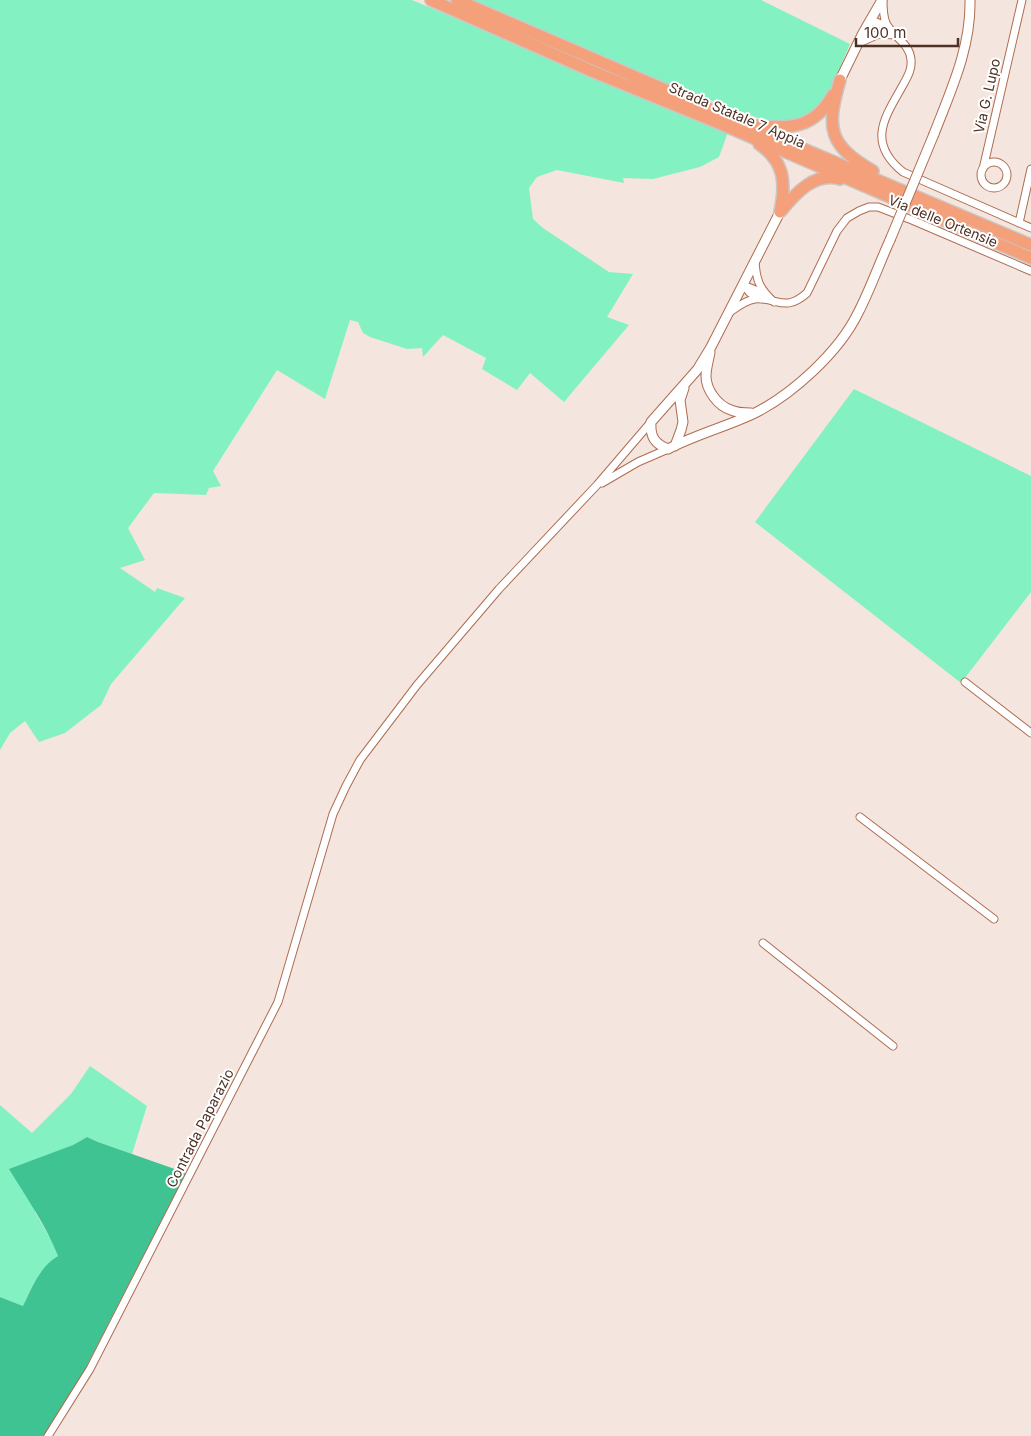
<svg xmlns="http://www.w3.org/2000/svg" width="1031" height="1436" viewBox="0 0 1031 1436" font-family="Inter,sans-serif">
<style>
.green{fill:#84f1c3}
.forest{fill:#40c393}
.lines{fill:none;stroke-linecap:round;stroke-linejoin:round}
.minor-casing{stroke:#ae6d50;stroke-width:9}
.tertiary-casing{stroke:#ae6d50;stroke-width:11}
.trunk-casing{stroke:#cdc5c2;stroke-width:14}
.minor{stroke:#fff;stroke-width:7}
.tertiary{stroke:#fff;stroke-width:9}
.trunk{stroke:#f4a07b;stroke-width:11}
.tertiary-bridge-casing{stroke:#ae6d50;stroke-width:11;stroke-linecap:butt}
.tertiary-bridge{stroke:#fff;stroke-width:9}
.labels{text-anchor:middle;stroke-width:4;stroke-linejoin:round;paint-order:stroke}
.street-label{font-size:14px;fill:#4e3125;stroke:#fff}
</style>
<rect width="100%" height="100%" fill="#f4e5df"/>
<!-- green -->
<path class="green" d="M0 0H412L728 132 719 157 700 167 653 179 623 178 624 183 557 170 537 177 529 188 533 219 543 228 609 272 633 274 607 317 629 325 564 402 530 373 517 390 482 369 486 358 443 335 423 357 422 348 407 349 370 337 363 333 358 322 350 320 325 399 277 370 213 471 221 486 209 488 206 495 154 493 128 528 145 560 120 568 155 592 157 588 185 598 111 684 101 705 65 733 39 742 25 721 10 733 0 750Z
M465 0H761L850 44 825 103 801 121 774 124 627 69Z
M854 389 1031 476V592L961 683 755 522Z
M90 1066 147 1106 132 1154 98 1142 87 1137 73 1145 59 1151 35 1212 53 1243 58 1256C40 1266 32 1289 23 1306L0 1297V1105L32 1133 71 1094Z"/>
<!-- forest -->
<path class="forest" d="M87 1137 98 1142 186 1173 63 1412 47 1436H0V1297L23 1306C32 1288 40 1266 58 1256 46 1225 26 1197 9 1169L73 1145Z"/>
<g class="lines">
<!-- minor casing -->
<g class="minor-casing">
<path id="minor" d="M883 0C883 7 883 16 886 23 893 37 910 43 911 60 912 69 908 76 903 85 885 117 866 142 903 172L1031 228
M870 21 876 22 888 27
M859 43 879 34 895 35
M981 175a13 13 0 1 1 26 0a13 13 0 1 1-26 0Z
M983 169 1022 0
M1019 223 1031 169
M755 261C756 281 760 289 774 302
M743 285 763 293
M743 285 750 293 760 299
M730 312C737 307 746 300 755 299 778 297 784 313 807 293L837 231 847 218 859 211 869 207H878L912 220 1031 271
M602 483 638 462 668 449
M965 682 1031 733
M860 817 994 919
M763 943 893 1046
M48 1436 90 1369 278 1002 333 814 346 786 360 760 417 685 499 589 597 485 651 422"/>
</g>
<!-- tertiary casing -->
<g class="tertiary-casing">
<path id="tertiary" d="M840 80 863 33 882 0
M934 134C951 90 971 48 970 0
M780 212 711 347 697 370 651 422C650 437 655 444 668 449 695 435 725 427 753 414 792 395 839 352 858 313 870 290 879 264 890 240
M710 352C709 359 706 368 706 376 706 390 718 406 731 410 737 413 744 413 751 413
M675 446 681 430 683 422 680 400 684 388"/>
</g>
<!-- trunk casing -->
<g class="trunk-casing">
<path id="trunk" d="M431 0 594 72 721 124 1031 258
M457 0 749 126 1031 245
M840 80C826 128 828 145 873 171
M757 126C791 128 814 129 833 95
M759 144C785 162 786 183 780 212
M781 211C795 194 815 171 840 179"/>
</g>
<!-- minor -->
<use href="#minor" class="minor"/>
<!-- tertiary -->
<use href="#tertiary" class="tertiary"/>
<!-- trunk -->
<use href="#trunk" class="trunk"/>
<!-- tertiary-bridge casing -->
<g class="tertiary-bridge-casing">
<path id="tertiary-bridge" d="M890 240 934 134"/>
</g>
<!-- tertiary-bridge -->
<use href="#tertiary-bridge" class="tertiary-bridge"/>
</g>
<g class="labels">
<!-- street labels -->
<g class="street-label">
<text transform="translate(987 96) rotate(-77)" y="5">Via G. Lupo</text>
<text transform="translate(737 115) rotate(23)" y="5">Strada Statale 7 Appia</text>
<text transform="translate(943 221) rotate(22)" y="5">Via delle Ortensie</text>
<text transform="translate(200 1128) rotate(-63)" y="5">Contrada Paparazio</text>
</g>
</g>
<!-- scale -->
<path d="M856 38v8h102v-8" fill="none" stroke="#4e3125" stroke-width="2.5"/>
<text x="864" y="38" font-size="15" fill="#4e3125" stroke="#ffffff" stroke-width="4" paint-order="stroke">100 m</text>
</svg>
